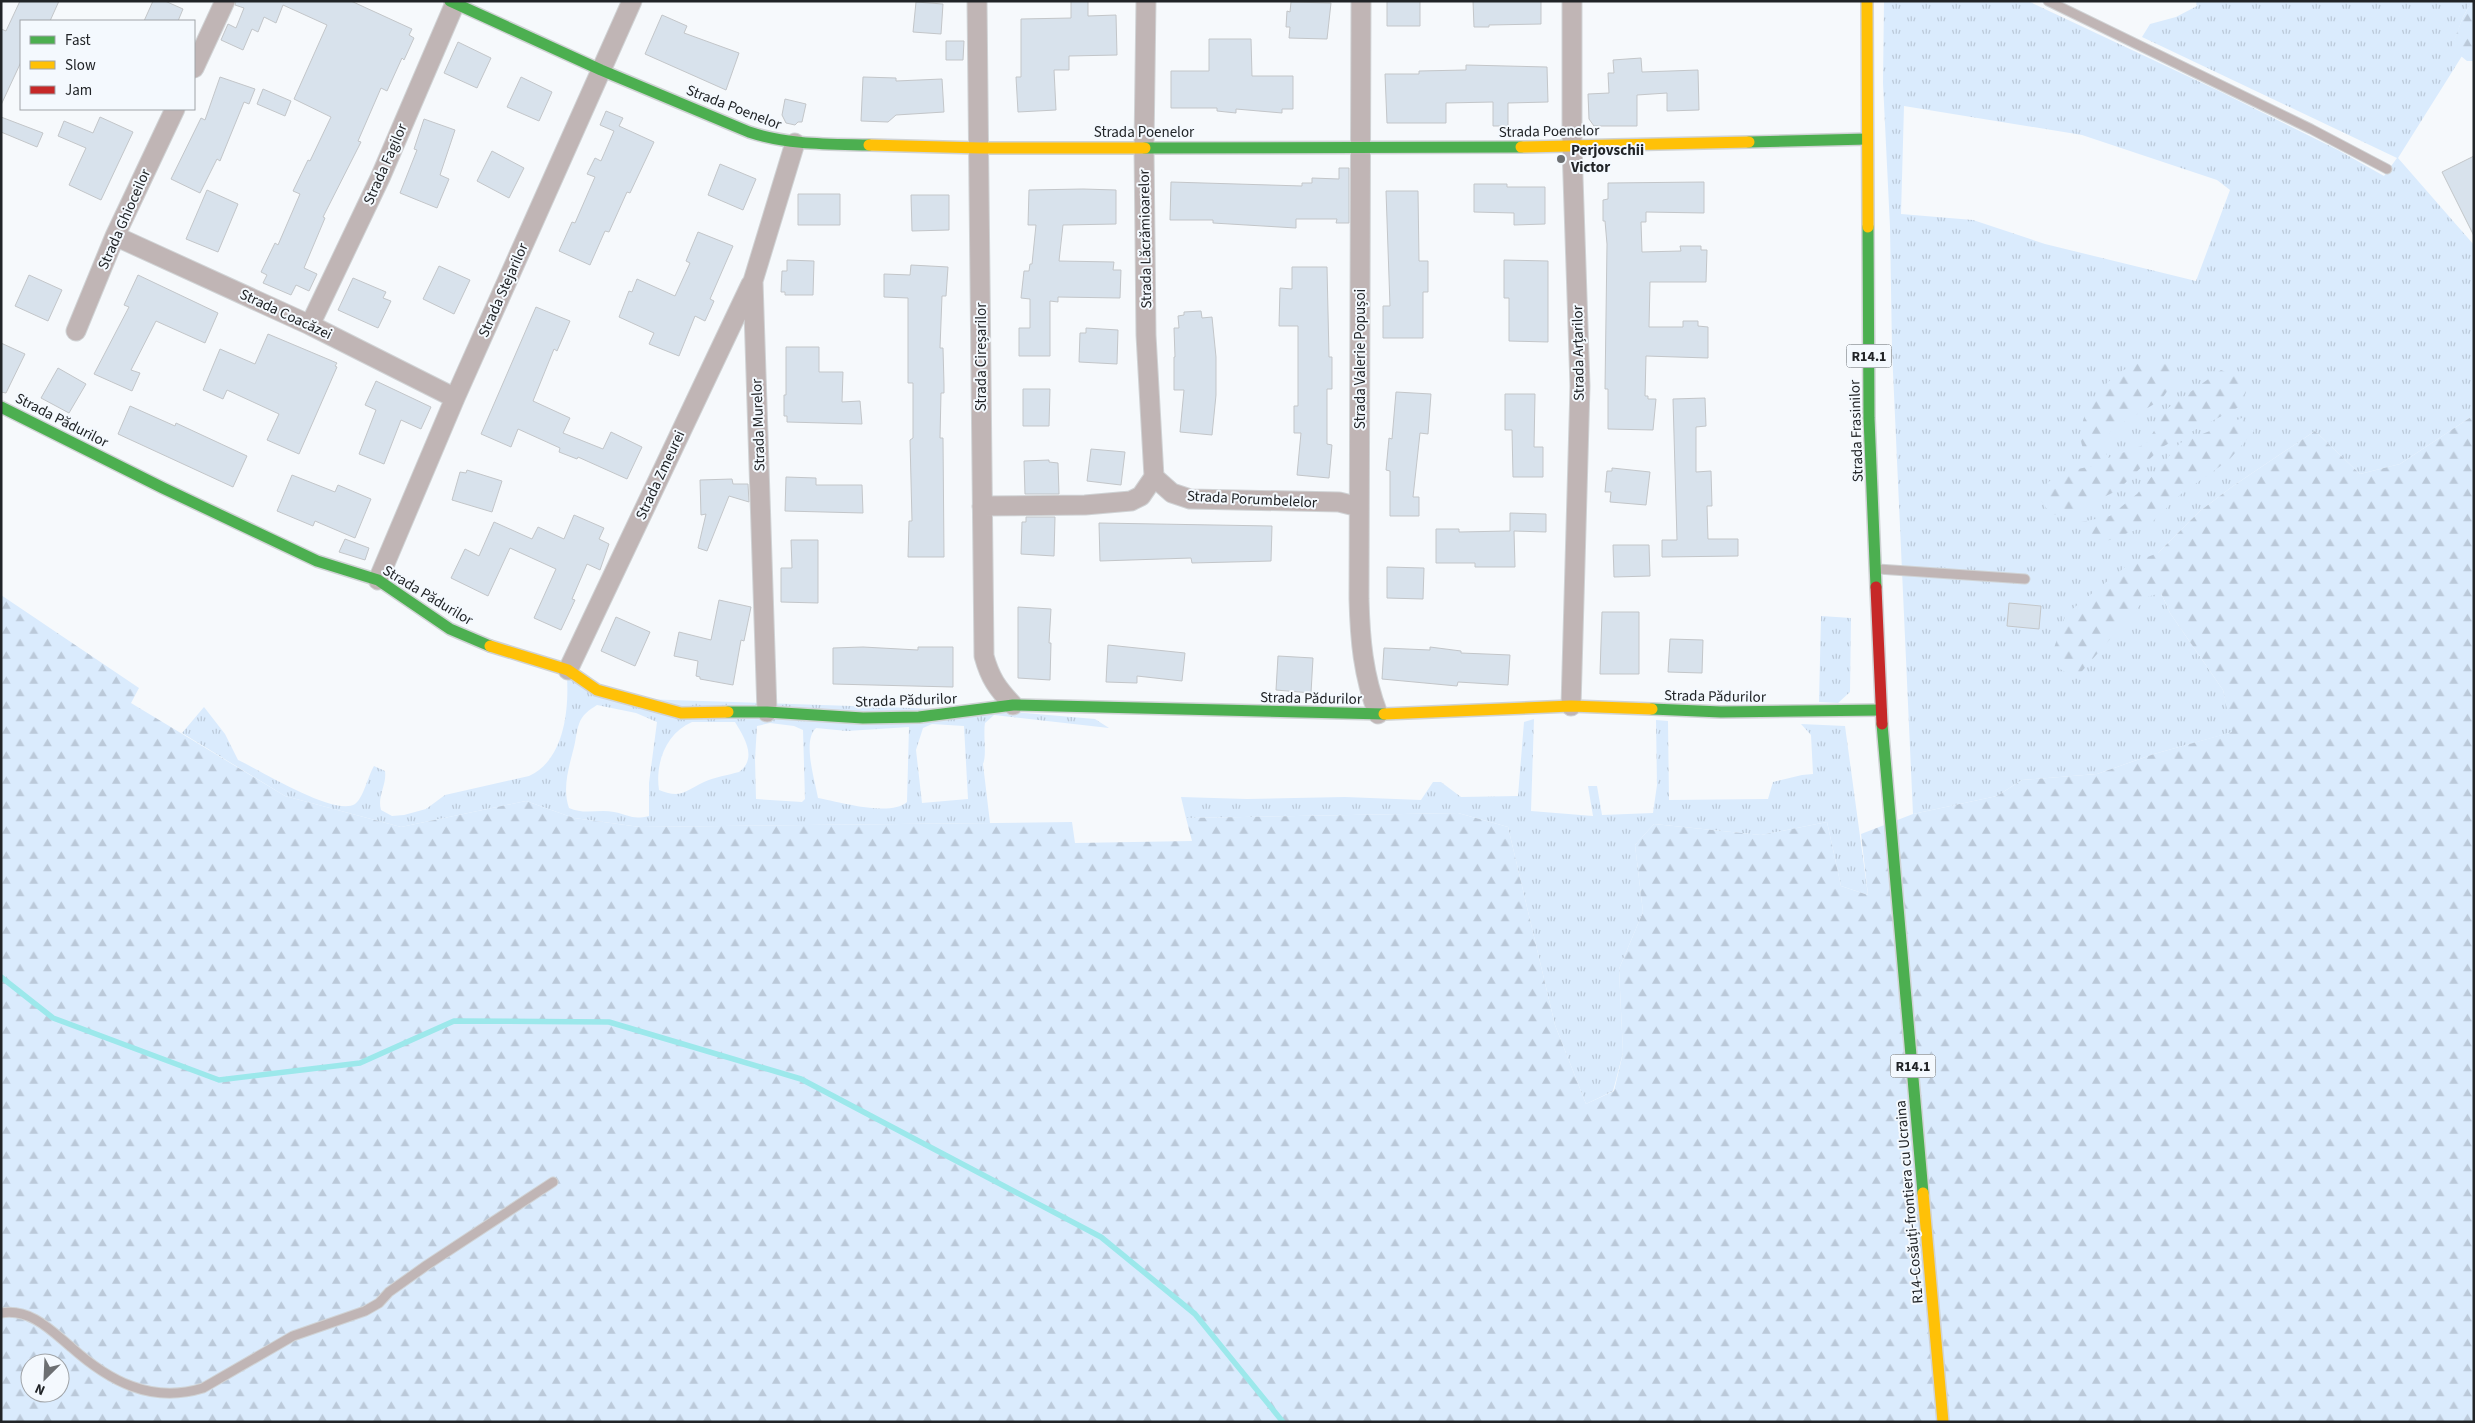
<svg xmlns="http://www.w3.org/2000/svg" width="2475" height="1423" viewBox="0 0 2475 1423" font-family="'Source Sans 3',sans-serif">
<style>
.grass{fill:url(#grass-tufts);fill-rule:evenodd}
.forest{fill:url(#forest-firs);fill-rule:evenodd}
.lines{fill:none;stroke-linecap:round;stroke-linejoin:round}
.stream{stroke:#9ce8eb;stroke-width:5.5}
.building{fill:#d8e2ec;stroke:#c3c6c9}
.lane-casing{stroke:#d0d3d5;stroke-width:11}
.street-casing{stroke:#d0d3d5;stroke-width:21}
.fast-casing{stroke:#d0d3d5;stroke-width:14}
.slow-casing{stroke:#d0d3d5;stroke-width:14}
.jam-casing{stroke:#d0d3d5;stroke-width:14}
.lane{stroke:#c0b5b5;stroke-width:9}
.street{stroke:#c0b5b5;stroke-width:19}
.fast{stroke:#4caf50;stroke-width:11}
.slow{stroke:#ffc107;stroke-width:11}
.jam{stroke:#c62828;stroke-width:11}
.poi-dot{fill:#6c6f72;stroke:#f4f9fe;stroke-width:2}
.labels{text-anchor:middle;stroke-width:4;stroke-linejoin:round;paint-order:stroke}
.shield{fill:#f4f9fe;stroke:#606468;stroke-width:1}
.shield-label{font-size:14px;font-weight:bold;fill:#212427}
.street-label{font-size:15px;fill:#212427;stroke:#f4f9fe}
.poi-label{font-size:15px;font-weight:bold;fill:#212427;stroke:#f4f9fe;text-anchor:start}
</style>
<defs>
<pattern id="grass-tufts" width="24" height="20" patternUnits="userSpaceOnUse" patternTransform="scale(1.25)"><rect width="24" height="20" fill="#daebfd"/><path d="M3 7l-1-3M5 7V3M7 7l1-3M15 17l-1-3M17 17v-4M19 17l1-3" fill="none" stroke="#bbc9d9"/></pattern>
<pattern id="forest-firs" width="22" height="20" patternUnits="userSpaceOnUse" patternTransform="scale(1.25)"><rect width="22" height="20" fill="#daebfd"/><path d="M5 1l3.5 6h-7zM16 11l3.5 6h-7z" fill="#bbc9d9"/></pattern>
</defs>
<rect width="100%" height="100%" fill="#f6f9fc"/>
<!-- grass -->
<path class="grass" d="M1884 1H2028L2217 90 2338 150 2384 176 2397 158 2142 37 2150 24 2176 17 2197 6 2196 1H2472L2463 17 2452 47 2462 56 2398 158 2474 245V415L2400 464 2360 474 2315 431 2233 486 2200 511 2158 553 2161 593 2170 613 2223 690 2233 732 2154 754 2097 774 2022 780 1997 796 1913 814 1892 350 1890 227 1883 83ZM1904 106 2082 135 2217 180 2230 190 2196 281 2045 244 1973 220 1901 214Z
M1821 616 1851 618 1850 692 1838 703 1819 702Z
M567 677 610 698 1001 711 1095 719 1109 728 994 715 985 723C983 735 987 755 983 764L990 823 640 827 574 818 526 801 401 827 285 796 182 733 204 707 225 734 238 760C260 770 335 817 355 804 363 799 368 776 374 766L385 771C387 785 377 796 381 810L392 816 404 815 426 809 445 795 529 776C564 760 569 711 567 677ZM597 705 636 713 657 722 649 783V816C632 820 629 815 614 812 599 809 584 815 569 808 562 788 569 767 574 747 576 740 576 732 579 724 582 715 589 710 597 705ZM692 722H735C744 737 758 758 739 772 728 775 715 777 704 782 685 791 681 799 659 790 655 763 666 733 692 722ZM770 723 794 726 803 730 805 799 802 802 756 799 755 759 757 726ZM932 724 964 726 968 799 922 803 916 750 923 728ZM909 727 907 802C890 817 840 802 818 798 815 780 802 741 816 728L847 731Z
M1534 719 1531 811 1593 816 1588 786H1597L1602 815 1653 813 1657 785 1656 720 1668 721 1669 800 1768 799 1773 782 1802 775 1813 774 1811 735 1801 724 1845 726 1868 895 1841 886 1827 822 1761 835 1654 824 1635 845 1643 912 1619 969 1623 1053 1613 1091 1586 1104 1555 1025 1508 827 1458 813 1186 818 1181 797 1247 799 1345 797 1421 800 1433 782H1441L1461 797 1518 796 1524 722Z"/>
<!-- forest -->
<path class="forest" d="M2472 1H2474V61H2467L2451 48 2463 17Z
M2161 360 2178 376 2161 400 2112 429 2104 447 2108 458 2146 444 2168 408 2221 370 2240 378 2246 392 2239 407 2162 447 2118 490 2074 512 2051 515 2036 493 2059 473 2092 466C2089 458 2082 449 2081 441 2078 409 2107 376 2135 364 2143 361 2153 361 2161 360Z
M2474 415V1422H1V595L139 688 131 703 285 796 401 827 526 801 574 818 640 827 1072 822 1075 843 1192 841 1186 818 1458 813 1508 827 1555 1025 1586 1104 1614 1091 1623 1053 1619 969 1643 912 1635 845 1654 824 1761 835 1827 822 1841 886 1868 895 1861 834 1913 814 1997 796 2022 780 2097 774 2154 754 2232 732 2223 690 2170 613 2161 593 2147 597 2076 678 2060 669 2054 648 2066 614 2129 564 2158 553 2200 511 2233 486 2315 431 2360 474 2400 464ZM30 1363H60V1393H30Z
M2242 418 2254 431 2229 460 2181 494 2149 525 2099 544 2081 535V522L2110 516 2137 494 2180 443Z"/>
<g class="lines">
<!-- stream -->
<path class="stream" d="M1 977 53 1018 219 1080 360 1063 454 1021 609 1022 801 1079 1101 1237 1195 1314 1283 1422"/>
</g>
<!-- building -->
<path class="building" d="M20 1H59L50 21H21V62L1 105V29L6 31Z
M153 1H165L183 9 178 21H144Z
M236 1H351L412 29 409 35 414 38 404 60 402 58 387 91 381 88 358 141 361 142 323 217 325 218 304 268 317 274 309 291 296 285 291 295 263 283 267 275 261 272 275 243 278 245 300 194 293 191 308 160 310 161 331 117 294 99 327 25 283 5 276 23 264 17 258 32 252 29 243 50 221 40 228 24 236 28 244 8 235 5Z
M1071 1H1088V16L1116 15 1117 55 1069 56V70H1054L1056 110 1018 112 1016 77H1021V19L1071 18Z
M1387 1H1420V26H1387Z
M1473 1H1541V24L1489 25V27H1474Z
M916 2 943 4 941 34 913 32Z
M1291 2 1331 3 1327 39 1289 38 1290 27H1286L1287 11 1290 12Z
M662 15 687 26 684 33 739 53 726 90 645 54Z
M1209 39H1251L1252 76H1293V109H1282V113L1236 109V113L1217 111V108H1171V71H1209Z
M946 41H964L963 60H946Z
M458 42 491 58 477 88 444 73Z
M1641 58 1642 72 1698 70 1699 110 1667 111V93L1637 95V126H1594L1589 119 1588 94 1609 93 1608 73H1614L1613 60Z
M1466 65 1547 67 1548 102 1508 103V126H1493V102L1446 103V123H1387L1385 74H1419V71L1466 70Z
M220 77 255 89 249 104 244 102 220 161 217 159 200 193 171 179 201 118 205 120Z
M521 77 552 92 539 121 507 107Z
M863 77 896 78V81L942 79 944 112 896 115 888 122 861 121Z
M263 89 291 101 285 116 257 104Z
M785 99 806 104 802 122H798L795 125 786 123 782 115Z
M606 111 623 118 619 126 654 142 630 193 627 192 609 232 605 231 590 265 559 251 572 222 575 223 595 177 587 174 595 158 601 161 614 131 600 125Z
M1 117 43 133 37 147 1 132Z
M100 117 133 132 101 200 69 185 86 148 58 136 64 121 93 133Z
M424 119 455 130 440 175 449 179 437 208 400 193 417 150 414 149Z
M492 151 524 168 509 198 477 181Z
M2474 156V236L2442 172Z
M720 164 756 179 743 210 708 195Z
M1339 168H1349V223H1336L1337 219H1296V228L1213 223V220H1170L1171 182 1302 186V183H1312V178L1339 179Z
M1704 182V213L1646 212V222H1641L1642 252 1681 251 1680 246H1701V250H1707L1706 282H1650L1649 327H1683V321H1698V326L1708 327V358L1646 356 1645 396H1648V399H1656L1653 430 1608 429V389H1605L1607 244 1605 221H1603V200L1608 199V183Z
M1474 184H1507V187H1545V224L1514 225V213L1474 212Z
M1083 189 1116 190V224L1063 225 1059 261 1114 262 1113 270H1121L1120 298 1058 297V302L1050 301V356H1019V328H1030V299L1021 298 1024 271H1029L1030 264H1032L1036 225H1028L1029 190Z
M207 190 238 204 218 252 186 239Z
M1386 191H1418L1419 261H1428V292H1423V338H1383V306H1390Z
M798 194H840V225H798Z
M911 195H949V230L912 231Z
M698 232 733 246 710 299 714 301 705 321 695 316 679 356 649 344 654 333 619 317 629 291 632 292 637 279 675 296 690 263 686 261Z
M787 260 814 261 813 295H785V292H781L782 271H787Z
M1504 260 1548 261V342L1509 341V298H1504Z
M911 265 948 267 946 296H942L940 348H943L944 385V393H941L940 438H943L944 557H908L909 521H912L910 440 913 438V383H908V298L884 297V274L910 275Z
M439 266 470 280 454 314 423 299Z
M1292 267H1327L1329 357H1332V389H1327V444L1332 445 1329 478 1297 475 1301 433H1294V406H1298V326H1279L1280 288 1292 289Z
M29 275 62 290 48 321 15 306Z
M138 275 218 313 205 343 156 321 131 370 140 373 132 391 94 374 129 307 124 305Z
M353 278 386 292 383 298 391 301 378 328 338 310Z
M536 307 570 321 557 351 554 349 533 401 570 418 563 433 603 449 611 432 642 447 627 479 578 457 577 459 559 452 560 448 518 429 511 447 481 434Z
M1201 311 1202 318 1212 317 1216 357V395L1212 435 1180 432 1184 390H1174V357H1175L1174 328H1179L1178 316 1184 315V312Z
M1086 328 1118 330 1117 364 1079 362 1080 333H1086Z
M268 334 337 363 335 366 337 367 299 454 267 440 279 414 227 390 223 399 203 390 220 349 255 364Z
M1 343 25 354 6 393 1 392Z
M786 347H819V372H843L842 402 860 401 862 424 787 422V416H784V395H786Z
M58 368 86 384 69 413 41 398Z
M376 381 431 407 421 429 401 420 384 464 359 454 376 410 365 405Z
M1023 389H1050L1049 426H1023Z
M1396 392 1431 394 1428 434 1420 433 1413 497H1419V516H1390V471L1386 470 1389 438 1392 439Z
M1505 394H1535L1534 447H1543V477H1513L1512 430H1505Z
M1705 398 1706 426 1696 427V472L1711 471 1712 506H1707L1708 539H1738V556L1662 557V540H1677L1673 399Z
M130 406 175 426 176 423 247 456 233 487 118 434Z
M1091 449 1125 452 1121 485 1087 481Z
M1049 460V462L1058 463 1059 494H1025L1024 461Z
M1612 468 1650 472 1646 505 1610 502 1611 492H1605L1607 471H1612Z
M467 470 502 481 492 512 452 500 460 472 466 473Z
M292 475 335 492 338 485 371 499 355 538 315 521 313 526 277 511Z
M786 477 816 478V485H862L863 513 785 511Z
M732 479 733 484H748L749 502 729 496 707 551 698 548 706 514 701 515 700 480Z
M1510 513 1546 514V532L1514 531 1515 567H1475V563H1436V529H1459V532L1510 531Z
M574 515 604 528 599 539 609 544 600 570 587 564 572 599 575 600 561 630 534 618 556 569 510 548 488 596 451 578 465 549 479 556 494 522 532 539 538 527 564 539Z
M1026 517H1055L1054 556 1021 554 1022 522H1026Z
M1099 523 1272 526 1271 561 1192 563 1191 558 1100 561Z
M345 539 369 548 365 560 339 552Z
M791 540H818V603L781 602V568H792Z
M1613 545H1649L1650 576 1614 577Z
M1387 567 1424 568 1423 599 1387 598Z
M719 600 751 607 744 641 741 640 733 685 700 679V677L696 676 698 661 674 656 679 632 711 640Z
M2009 603 2041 606 2039 629 2007 626Z
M1018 607 1051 609 1049 643H1051L1050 680 1018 678Z
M1602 612H1639V674H1600Z
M616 617 650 632 635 666 601 651Z
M1670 639 1703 640 1702 673 1668 672Z
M1108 645 1185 653 1182 681 1137 676V683L1106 682Z
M863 647 918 650V647H953V687L833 684V648Z
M1430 647 1461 651V653L1510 655 1508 685 1458 682 1457 686 1382 679 1384 648 1430 650Z
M1278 656 1313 658 1311 693 1276 690Z"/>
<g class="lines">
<!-- lane casing -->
<g class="lane-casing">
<path id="lane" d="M2048 1 2311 129 2387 169
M1878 569 2025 579
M1 1313C30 1308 51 1330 71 1347 109 1381 151 1404 203 1388L293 1336 365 1311 379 1303 389 1292 427 1265 553 1182"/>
</g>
<!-- street casing -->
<g class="street-casing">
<path id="street" d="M977 1 984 656C990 678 997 688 1013 705
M1146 1 1144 147 1146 335 1154 477
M1361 1 1359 599C1360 639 1363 675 1378 714
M194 68 225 1
M115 236 310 325 455 398
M310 325 380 178 456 1
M76 331 115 236 175 109
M982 506 1085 505 1131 501 1141 496 1154 477 1172 493 1190 499 1339 502 1359 507
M378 580 455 398 632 1
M568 670 751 284
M1571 706 1580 386 1572 147V1
M767 712 753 281 795 143"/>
</g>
<!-- fast casing -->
<g class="fast-casing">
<path id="fast" d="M450 1 601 70 749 132C788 145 828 144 869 145
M1749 142 1867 139
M1145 148 1521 147
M1868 227 1869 418 1876 587
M1 407 163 488 317 561 378 580 450 629 490 646
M1652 709 1721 712 1881 710
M728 712H767L863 718 919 717 1013 705 1384 714
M1882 724 1923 1193"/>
</g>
<!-- slow casing -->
<g class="slow-casing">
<path id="slow" d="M1867 1 1868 227
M869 145 980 148H1145
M1521 147 1749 142
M490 646 568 670 597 690 681 713 728 712
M1384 714 1571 706 1652 709
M1923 1193 1943 1422"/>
</g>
<!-- jam casing -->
<g class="jam-casing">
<path id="jam" d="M1876 587 1882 724"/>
</g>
<!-- lane -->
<use href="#lane" class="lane"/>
<!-- street -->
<use href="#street" class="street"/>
<!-- fast -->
<use href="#fast" class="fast"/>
<!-- slow -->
<use href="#slow" class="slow"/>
<!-- jam -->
<use href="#jam" class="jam"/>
</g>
<!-- markers -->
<circle class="poi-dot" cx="1561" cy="159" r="5"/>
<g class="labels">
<!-- shield labels -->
<g class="shield">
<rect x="1846.5" y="344.5" width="45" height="23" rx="4"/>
<rect x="1890.5" y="1054.5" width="45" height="23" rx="4"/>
</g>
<g class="shield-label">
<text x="1869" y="361">R14.1</text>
<text x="1913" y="1071">R14.1</text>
</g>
<!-- street labels -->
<g class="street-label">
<text transform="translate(734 107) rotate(21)" y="5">Strada Poenelor</text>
<text transform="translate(1549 131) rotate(-1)" y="5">Strada Poenelor</text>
<text x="1144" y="137">Strada Poenelor</text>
<text transform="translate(385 164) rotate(-66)" y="5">Strada Fagilor</text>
<text transform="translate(124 219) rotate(-66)" y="5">Strada Ghioceilor</text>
<text transform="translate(1145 239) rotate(-91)" y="5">Strada Lăcrămioarelor</text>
<text transform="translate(503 290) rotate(-66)" y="5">Strada Stejarilor</text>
<text transform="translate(286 314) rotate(25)" y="5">Strada Coacăzei</text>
<text transform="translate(1578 353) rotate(-91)" y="5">Strada Arțarilor</text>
<text transform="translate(981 357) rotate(-90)" y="5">Strada Cireșarilor</text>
<text transform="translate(1360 359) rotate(-90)" y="5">Strada Valerie Popușoi</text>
<text transform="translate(62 420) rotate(27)" y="5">Strada Pădurilor</text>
<text transform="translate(758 425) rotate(-92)" y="5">Strada Murelor</text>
<text transform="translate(1856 431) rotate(-92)" y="5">Strada Frasinilor</text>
<text transform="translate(660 475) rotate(-65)" y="5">Strada Zmeurei</text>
<text transform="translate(1252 499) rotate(3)" y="5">Strada Porumbelelor</text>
<text transform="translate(428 595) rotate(31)" y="5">Strada Pădurilor</text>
<text transform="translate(1715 696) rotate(1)" y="5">Strada Pădurilor</text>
<text transform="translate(1311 698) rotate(1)" y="5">Strada Pădurilor</text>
<text transform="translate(906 700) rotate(-2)" y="5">Strada Pădurilor</text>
<text transform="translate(1909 1202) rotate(-95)" y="5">R14-Cosăuți-frontiera cu Ucraina</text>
</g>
<!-- poi labels -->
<g class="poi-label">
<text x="1571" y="155">Perjovschii<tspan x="1571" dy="17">Victor</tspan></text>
</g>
</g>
<!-- border -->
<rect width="2475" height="1423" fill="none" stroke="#212427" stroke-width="5"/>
<!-- legend -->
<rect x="20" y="20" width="175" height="90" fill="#f4f9fe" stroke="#a0a4a8"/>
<rect x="30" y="36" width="25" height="8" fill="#4caf50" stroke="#a0a4a8"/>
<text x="65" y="45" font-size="15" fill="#212427">Fast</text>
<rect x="30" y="61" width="25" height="8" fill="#ffc107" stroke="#a0a4a8"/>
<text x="65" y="70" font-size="15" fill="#212427">Slow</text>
<rect x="30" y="86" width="25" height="8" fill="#c62828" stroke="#a0a4a8"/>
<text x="65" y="95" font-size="15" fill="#212427">Jam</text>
<!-- north arrow -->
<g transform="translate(45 1378) rotate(204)"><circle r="24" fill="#f4f9fe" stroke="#a0a4a8"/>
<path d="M0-4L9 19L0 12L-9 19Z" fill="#6c6f72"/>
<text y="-8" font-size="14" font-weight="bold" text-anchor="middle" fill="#212427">N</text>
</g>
</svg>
